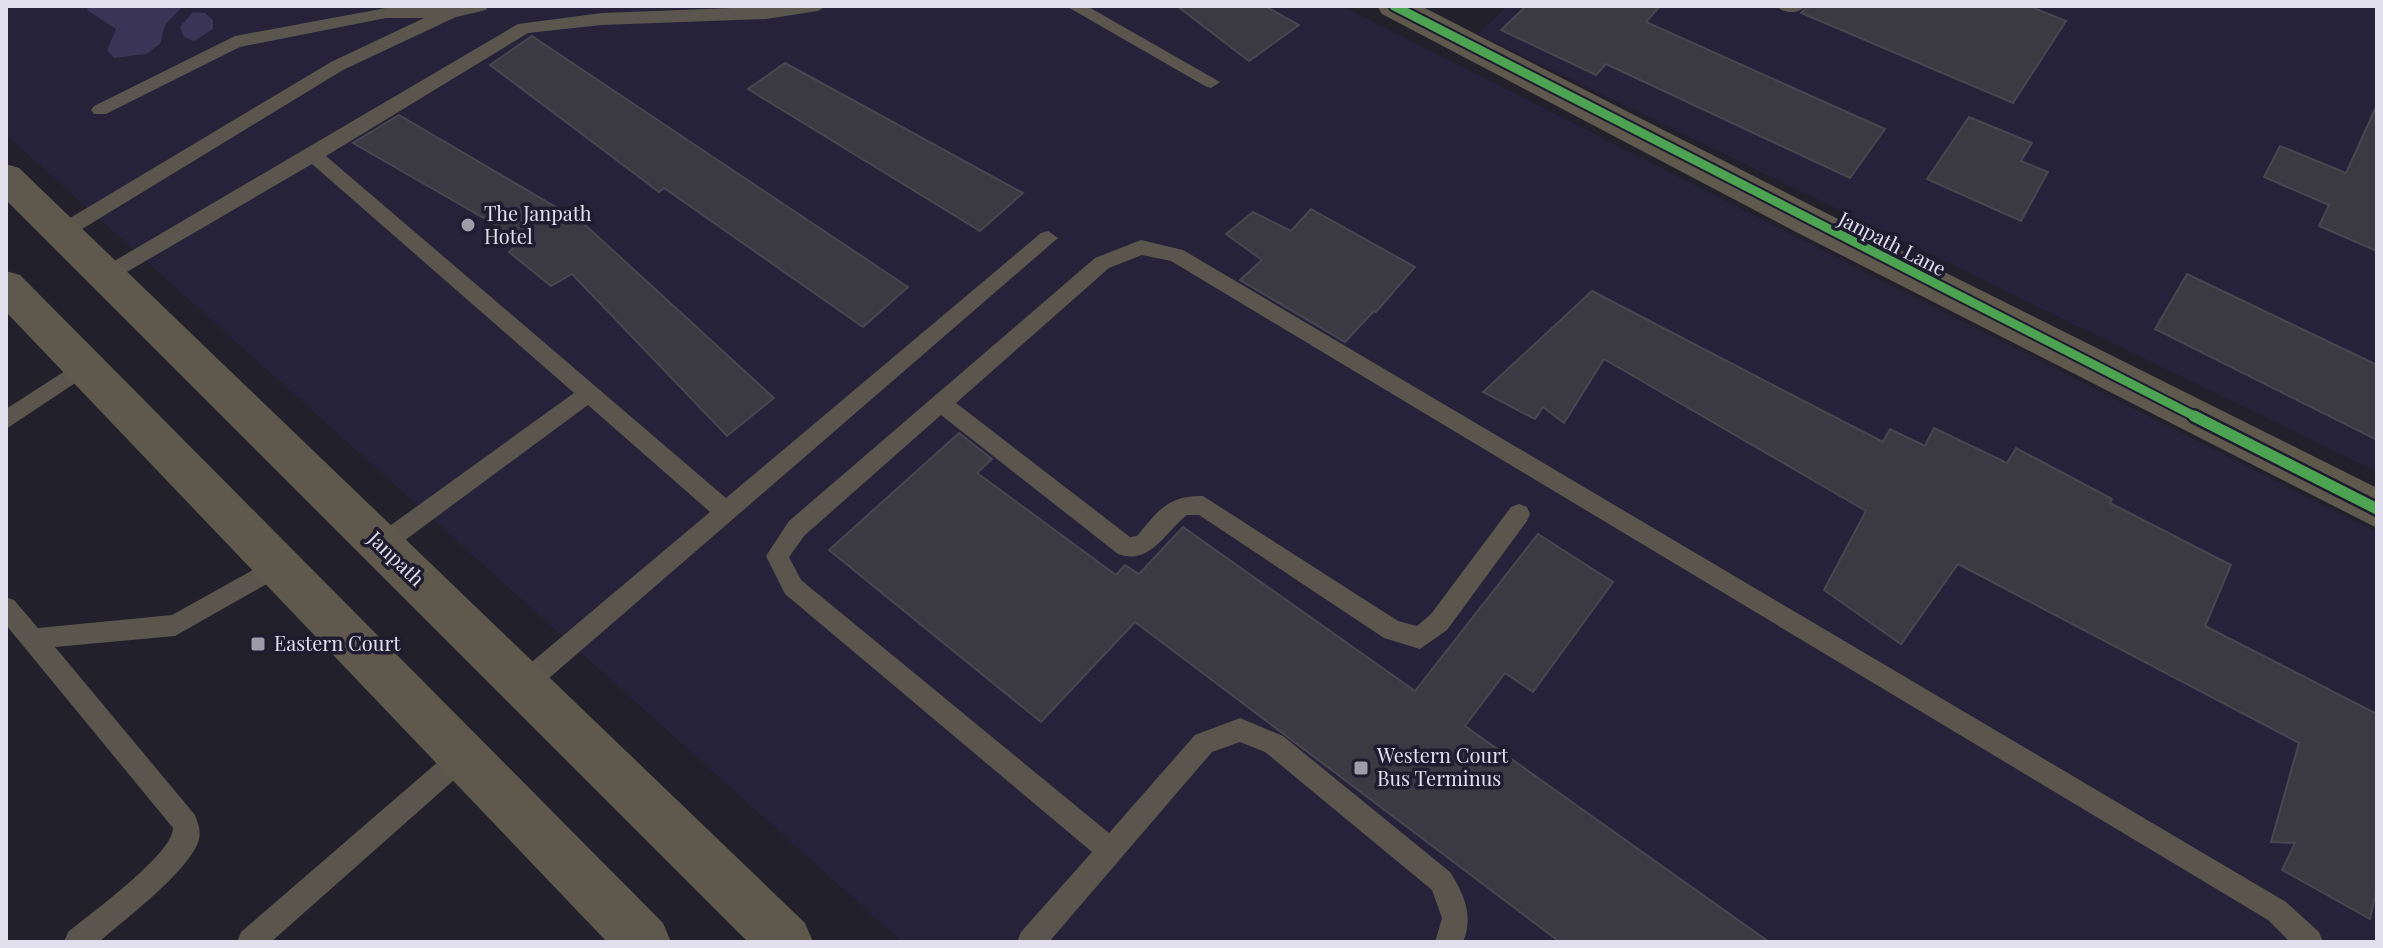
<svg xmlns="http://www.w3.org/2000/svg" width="2383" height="948" viewBox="0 0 2383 948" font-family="'Playfair Display',serif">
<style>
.built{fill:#252239}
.water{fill:#3a3457}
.building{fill:#3b3942;stroke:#484750;stroke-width:2}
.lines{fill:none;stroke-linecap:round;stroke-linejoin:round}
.lane{fill:#5a564d;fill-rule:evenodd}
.secondary{fill:#5f594d;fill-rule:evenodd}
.cycleway-far1-casing{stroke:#1e1c2e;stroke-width:13}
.cycleway-casing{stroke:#1e1c2e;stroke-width:16}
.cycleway-far1{stroke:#4ca352;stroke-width:9}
.cycleway{stroke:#4ca352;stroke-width:11}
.poi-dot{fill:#9e9ca9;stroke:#1e1c2e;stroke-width:3}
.labels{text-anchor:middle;stroke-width:7;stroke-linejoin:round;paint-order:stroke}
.poi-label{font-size:20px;fill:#e1dfed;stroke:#1e1c2e;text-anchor:start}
.street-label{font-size:20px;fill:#e1dfed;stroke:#1e1c2e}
</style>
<rect width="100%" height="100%" fill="#22202a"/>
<!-- built -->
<path class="built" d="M6 6H1343L2377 532V942H902L6 135Z
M1507 6H2377V472L1478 34Z"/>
<!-- water -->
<path class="water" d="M88 6H182V7L165 25 160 44 146 54 114 58 107 50 116 29 87 10Z
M193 12 205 13 213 20V29L194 41 184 37 180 27Z"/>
<!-- building -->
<path class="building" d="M1177 6H1265L1299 25 1249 61Z
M1526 6H1660L1646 22 1885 129 1850 178 1606 64 1596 75 1501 30Z
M1808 6H2029L2066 21 2013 103 1801 13Z
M532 36 704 151 908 287 863 327 664 188 659 192 490 65Z
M785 63 1023 193 980 231 748 89Z
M2377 105V251L2319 226 2329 205 2264 177 2280 146 2346 173Z
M399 115 583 223 774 398 727 436 572 274 551 286 509 252 522 240 353 143Z
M1969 117 2032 143 2021 161 2048 172 2021 221 1927 179Z
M1311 209 1415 267 1376 312 1374 311 1345 342 1240 280 1262 260 1226 234 1253 212 1291 231Z
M2187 274 2377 365V440L2155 329Z
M1592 291 1883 442 1890 429 1925 446 1934 428 2007 463 2016 448 2112 499 2110 503 2231 565 2205 626 2377 714V888L2370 919 2282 870 2295 843 2271 842 2299 743 1958 564 1901 644 1824 590 1866 511 1604 359 1564 423 1543 407 1535 419 1483 392Z
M959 433 992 459 977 473 1116 575 1125 565 1139 574 1183 527 1415 691 1538 534 1613 582 1533 692 1505 673 1465 726 1769 942H1560L1135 622 1041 722 829 550Z"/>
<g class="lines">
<!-- lane -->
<path class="lane" d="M488 6 486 10 456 17 343 70 69 237H55L52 232 55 227 331 62 424 18H386L240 47 106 114H94L91 110 94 106 235 36 386 8Z
M782 6H826L818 11 766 19 602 25 528 33 326 156 726 498 1041 233 1048 231 1058 238 533 692 524 695 515 692 512 684 515 676 710 512 588 405 389 552 381 555 373 552 370 545 373 538 574 393 312 164 113 280H99L96 275 99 270 518 24 602 13Z
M1066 6H1087L1220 82 1211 88 1205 86Z
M1777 6H1805C1800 14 1782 14 1777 6Z
M1141 240 1183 250 2286 902 2319 932 2323 942H2290L2268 920 1171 261 1142 255 1109 268 956 403 1130 537 1137 536C1158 511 1168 495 1203 496L1398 621 1417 626 1431 614 1511 507 1519 504 1527 507 1530 514 1527 521 1447 630 1420 649 1384 638 1199 515H1187C1165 532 1150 566 1118 554L941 415 805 535 789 557 801 580 1109 833 1195 735 1240 718 1283 736 1450 872C1464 894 1474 916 1463 942H1435L1442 918 1432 890 1265 752 1240 742 1212 752 1049 942H1017L1021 932 1092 852 785 594 766 556 789 521 1095 258Z
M85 358 92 360 95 366 92 372 6 429V409Z
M278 556 286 559 290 566 286 573 175 636 55 647 195 815C198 823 201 831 199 839 192 869 123 921 99 942H64L68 932C90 914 173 854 173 828L6 625V597L14 600 38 628 172 615Z
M463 744 472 748 476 756 472 764 271 942H237L241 932 454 748Z"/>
<!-- secondary -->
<path class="secondary" d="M1377 6H1421L1824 212 2377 488V528L1796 232 1382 14Z
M6 164 19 168 805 923 813 942H748L6 200Z
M6 271 20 275 663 923 671 942H607L6 312Z"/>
<!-- cycleway-far1 casing -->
<g class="cycleway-far1-casing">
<path id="cycleway-far1" d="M1394 6 2198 418"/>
</g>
<!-- cycleway casing -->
<g class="cycleway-casing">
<path id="cycleway" d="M2194 416 2377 509"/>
</g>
<!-- cycleway-far1 -->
<use href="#cycleway-far1" class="cycleway-far1"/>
<!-- cycleway -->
<use href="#cycleway" class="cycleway"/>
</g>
<!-- markers -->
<g class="poi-dot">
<circle cx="468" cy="225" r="8"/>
<rect x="250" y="636" width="16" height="16" rx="4"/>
<rect x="1353" y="760" width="16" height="16" rx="4"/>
</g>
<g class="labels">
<!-- poi labels -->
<g class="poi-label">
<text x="484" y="221">The Janpath<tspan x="484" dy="23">Hotel</tspan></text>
<text x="274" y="651">Eastern Court</text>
<text x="1377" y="763">Western Court<tspan x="1377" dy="23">Bus Terminus</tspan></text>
</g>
<!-- street labels -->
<g class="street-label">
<text transform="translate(1892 244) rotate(27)" y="7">Janpath Lane</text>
<text transform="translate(396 559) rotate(44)" y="7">Janpath</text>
</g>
</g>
<!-- border -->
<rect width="2383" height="948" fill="none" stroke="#e1dfed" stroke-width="16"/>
</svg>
